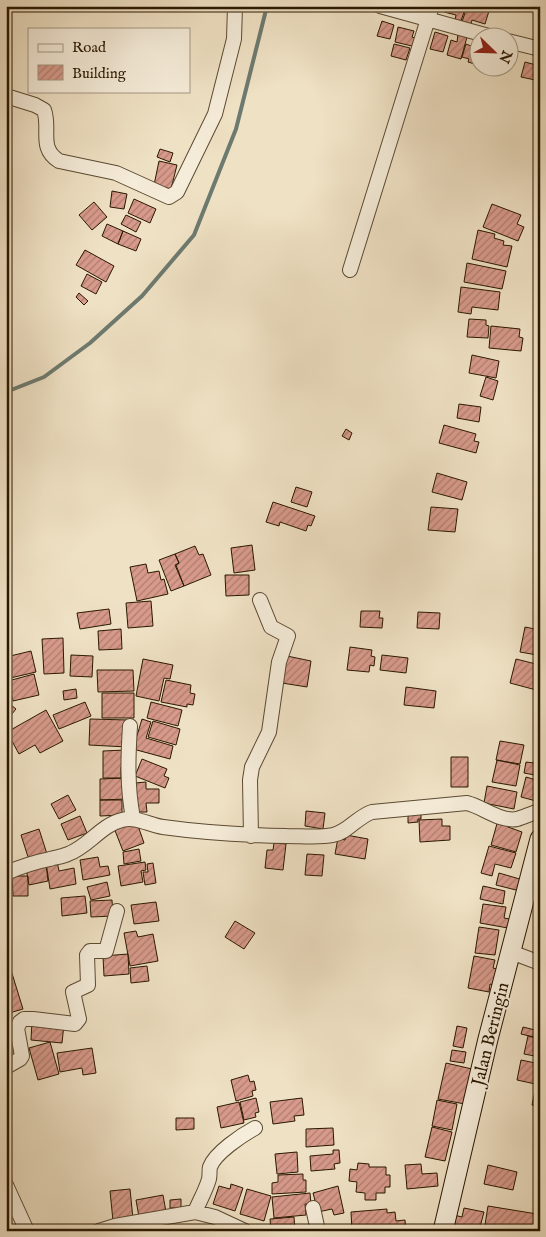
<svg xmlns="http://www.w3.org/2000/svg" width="546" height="1237" viewBox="0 0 546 1237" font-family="'IM FELL English',serif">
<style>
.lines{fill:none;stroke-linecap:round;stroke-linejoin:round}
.stream{stroke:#6d7a6f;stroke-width:4}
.building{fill:url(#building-hatch);stroke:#2a1801}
.street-casing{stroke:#5b4a32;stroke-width:16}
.secondary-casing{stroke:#2a1801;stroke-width:21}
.street{stroke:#f5ecd9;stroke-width:14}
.secondary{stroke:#f5ecd9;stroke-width:19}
.labels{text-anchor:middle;stroke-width:4;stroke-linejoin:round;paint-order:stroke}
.street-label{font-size:18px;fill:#2a1801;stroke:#f5ecd9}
</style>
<defs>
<pattern id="building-hatch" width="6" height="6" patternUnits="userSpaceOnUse" patternTransform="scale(1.25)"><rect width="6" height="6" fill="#d89a8b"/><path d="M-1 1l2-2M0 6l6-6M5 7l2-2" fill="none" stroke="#af7d6f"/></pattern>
</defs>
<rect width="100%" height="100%" fill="#efe1c4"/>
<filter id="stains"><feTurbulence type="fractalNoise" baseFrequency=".004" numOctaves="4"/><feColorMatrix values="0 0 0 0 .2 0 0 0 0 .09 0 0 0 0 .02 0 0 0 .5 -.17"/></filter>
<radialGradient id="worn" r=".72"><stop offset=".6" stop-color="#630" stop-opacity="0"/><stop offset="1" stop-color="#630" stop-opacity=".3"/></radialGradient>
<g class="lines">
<!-- stream -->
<path class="stream" d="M6 392 44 377 90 343 142 296 194 235 236 129 267 6"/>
</g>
<!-- building -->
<path class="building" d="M446 6H466L461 21 455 20 456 15 444 12Z
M467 6H473L489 11 485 24 472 20 471 24 462 22Z
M382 21 394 25 390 39 377 36Z
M398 27 414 31 412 37 418 39 416 47 395 42Z
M435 32 448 36 443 52 430 49Z
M458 34 467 37 461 59 447 55 451 40 457 42Z
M472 43 478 45V65L468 62 469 59 462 57 466 44 471 46Z
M394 44 410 48 406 60 391 56Z
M525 62 540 66V81L521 77Z
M160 149 173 153 170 162 157 157Z
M159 161 177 165 171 189 154 185Z
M112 191 127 194 124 209 110 207Z
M134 199 156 209 150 223 128 213Z
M94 202 107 217 92 230 79 215Z
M492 204 521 215 517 224 524 227 518 241 483 227Z
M126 215 141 222 136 232 121 224Z
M107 224 123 231 118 244 102 236Z
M478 230 495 234 494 238 504 241 503 245 512 246 507 267 472 259Z
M123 231 141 239 136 251 118 244Z
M85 250 114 266 106 282 76 265Z
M467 263 506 271 502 289 464 282Z
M87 274 102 282 96 294 81 286Z
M461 287 500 292 498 310 472 307 471 314 458 312Z
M79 293 88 301 84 305 76 297Z
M469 319 486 320V325L489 326 488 338 467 337Z
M491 326 520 329 519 337 523 338 521 351 489 348Z
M472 355 499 361 496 378 469 373Z
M486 377 498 381 493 400 480 396Z
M459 404 481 407 479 422 457 418Z
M444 425 476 434 474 441 479 442 476 453 439 443Z
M346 429 352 433 349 440 342 436Z
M437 473 467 482 462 500 432 492Z
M296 487 312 492 307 507 291 502Z
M273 502 315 516 311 526 308 525 306 531 280 522 279 526 266 522Z
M431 507 458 509 455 532 428 530Z
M252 545 255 570 234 573 231 548Z
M195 546 199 555 203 554 211 575 184 586 176 565 179 563 175 554Z
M175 554 179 563 175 565 184 586 171 591 159 560Z
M146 564 148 573 159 571 161 580 164 579 168 594 137 601 130 567Z
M225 575H249V595L226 596Z
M151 601 153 626 128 628 126 603Z
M109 609 111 624 80 629 77 613Z
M361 611H380L379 618H383L382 628 360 627Z
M418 612 440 613 439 629 417 628Z
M525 627 540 630 537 655 520 652Z
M121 629 122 649 99 650 98 631Z
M63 638 64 673 44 674 42 639Z
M350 647 372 650 371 656 375 657 374 666 370 665 369 672 347 670Z
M31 651 36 672 6 679V657Z
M71 655 93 656 92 677 70 676Z
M382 655 408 658 406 673 380 670Z
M287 656 311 661 307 687 282 683Z
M143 659 173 665 170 679 164 678 159 701 136 696Z
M516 659 540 665V691L510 683Z
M97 670H133L134 691 98 692Z
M34 674 39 695 13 701 8 681Z
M166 680 191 685 190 693 195 694 193 705 187 704V707L161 702Z
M406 687 436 691 434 708 404 705Z
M76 689 77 698 64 700 63 691Z
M102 693H134V718H102Z
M6 701 16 709 6 721Z
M85 702 91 716 59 729 53 715Z
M151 702 182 710 178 726 147 718Z
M46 710 63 741 40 753 35 745 19 754 7 732Z
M90 719 128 720 127 747 89 745Z
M142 719 151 722 146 738 173 746 170 759 133 749Z
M153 721 180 729 176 745 148 737Z
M500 741 524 745 520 764 496 760Z
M125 750 124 767H121V778H103V751Z
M536 753 540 754V776L524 773 526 762 534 763Z
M451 757H468V787H451Z
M142 759 167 769 164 776 169 778 165 788 135 776Z
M497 760 520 765 516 786 492 782Z
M526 777 540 781V802L521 797Z
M126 778 127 799 100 800V779Z
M146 782V789H159V803H146L147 812H135V783Z
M487 786 517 792 514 809 484 803Z
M68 795 76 810 59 819 51 804Z
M100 800H122V815L100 816Z
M306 811 325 813 323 829 305 826Z
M408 811H421V819H418V822L408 823Z
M80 816 87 833 68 840 61 824Z
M442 819V826H450V840L420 842 419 820Z
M136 820 144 843 123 851 114 828Z
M498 820 509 823 508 827 522 832 516 852 491 845Z
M39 829 47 854 29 860 21 835Z
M346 835 368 839 365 859 335 854 338 838 345 840Z
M274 843 286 844 283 870 265 868 267 850H273Z
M489 846 516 853 511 868 495 864 492 876 481 873Z
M139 849 141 861 124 864 123 852Z
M307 854 324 855 322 876 305 875Z
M98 857 100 867 108 866 110 875 83 880 80 860Z
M57 861 59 871 74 868 76 884 50 889 46 863Z
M145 862 146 870 141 871 143 882 121 886 118 866Z
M153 863 156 883 145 885 143 872H148L147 864Z
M46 864 48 881 29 885 26 868Z
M499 873 523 880 520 891 496 885Z
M12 876H28V896H13Z
M6 881H11L10 900H6Z
M107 882 110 896 91 900 87 887Z
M483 886 505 891 503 904 480 899Z
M85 896 87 913 62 916 61 898Z
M112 900 113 916 91 917 90 901Z
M6 902 10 903 8 920H6Z
M156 902 159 921 134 924 131 905Z
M483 904 506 907 504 918 510 919 508 928 480 923Z
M235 921 255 933 244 949 225 937Z
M479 927 499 930 495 955 475 953Z
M136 931 138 937 153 934 158 961 130 966 124 933Z
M6 954 23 1009 6 1014Z
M128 954 129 974 104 976 103 956Z
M474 956 495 960 493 968 497 969 494 985 490 984 489 992 468 988Z
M147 966 149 981 131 983 130 968Z
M32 1021 64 1024 62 1043 31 1040Z
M11 1025 18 1054 6 1057V1026Z
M457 1026 467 1028 463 1048 453 1046Z
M523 1027 539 1031 538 1038 521 1034Z
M528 1036 540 1039V1057L524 1054Z
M50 1042 59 1074 38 1080 29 1048Z
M92 1048 96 1073 83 1075 82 1068 60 1072 57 1053Z
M452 1050 466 1052 464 1063 450 1061Z
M521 1060 540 1064V1085L517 1080Z
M446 1063 472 1069 465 1104 438 1099Z
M248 1075 250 1082 254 1081 256 1090 252 1091 253 1096 236 1101 231 1080Z
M536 1086H540V1107L532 1105Z
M256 1098 259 1112 255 1113 256 1117 244 1120 240 1102Z
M302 1098 304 1115 294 1116 295 1121 273 1124 270 1102Z
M437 1100 457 1104 452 1130 432 1126Z
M239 1102 244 1123 221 1128 217 1107Z
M176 1118H194V1129L176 1130Z
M432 1127 452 1132 445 1161 425 1157Z
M333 1128 334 1145 306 1147V1129Z
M333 1150H339L340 1163 334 1164 335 1169 311 1171 310 1156 333 1154Z
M297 1152 298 1172 277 1174 275 1154Z
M358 1163 369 1164V1167H386V1175H390V1187H385V1193H376V1200H365V1193L356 1192 357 1182 349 1181 350 1169 357 1170Z
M421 1164 422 1174 437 1173 438 1186 407 1189 405 1165Z
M488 1165 517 1172 513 1190 484 1184Z
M303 1174V1180H306V1192L272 1194V1183L278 1182V1175Z
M231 1184 243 1188 235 1211 213 1204 219 1186 230 1189Z
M338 1186 344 1213 334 1215 332 1209 318 1212 313 1193Z
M130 1189 133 1219 113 1221 110 1191Z
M247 1189 271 1196 264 1221 240 1214Z
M310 1193 311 1204H305L306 1215 274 1218 272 1197Z
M163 1195 166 1212 139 1217 136 1200Z
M181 1199V1208H170V1200Z
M488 1206 537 1214 534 1231 504 1229V1231H484Z
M464 1208 484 1212 479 1231H450L454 1215 462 1217Z
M387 1209V1213L395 1212 396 1221 405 1220 406 1231H352L351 1212Z
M294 1217 295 1231H271L270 1219Z
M18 1227 19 1231H6V1228Z"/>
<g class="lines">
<!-- street casing -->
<g class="street-casing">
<path id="street" d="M380 6 496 38
M508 41 540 49
M6 96 35 105 44 110C51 129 38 148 59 161L116 173 169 197 177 192 215 114 234 39 235 6
M350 270 432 6
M130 726C128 757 127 787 133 818
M251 836 250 780 252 767 269 732 279 662 288 636 271 627 260 600
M6 873C20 867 35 862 50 859 56 857 62 857 68 854 88 847 101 825 122 820 136 816 149 825 163 827 206 833 244 835 287 836 302 836 319 838 333 835 348 832 357 817 372 812L467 803C483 807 500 822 517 819 524 817 532 813 540 811
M511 952 540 963
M6 1067 20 1059 22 1056 17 1028 20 1022 24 1019H33L75 1024 79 1019 73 992 88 985 87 955 90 951H106L117 911
M6 1185 27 1231
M313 1208 318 1231
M195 1212C199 1202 206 1190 209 1179 210 1175 209 1171 210 1167 215 1153 242 1135 255 1128
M99 1231 115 1226 195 1212 215 1217 245 1231"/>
</g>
<!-- secondary casing -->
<g class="secondary-casing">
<path id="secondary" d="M443 1231 488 1039 540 839"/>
</g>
<!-- street -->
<use href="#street" class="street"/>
<!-- secondary -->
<use href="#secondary" class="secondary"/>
</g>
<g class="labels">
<!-- street labels -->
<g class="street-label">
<text transform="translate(490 1034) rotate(-76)" y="6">Jalan Beringin</text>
</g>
</g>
<!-- margin -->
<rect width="546" height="1237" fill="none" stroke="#efe1c4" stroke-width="25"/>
<rect x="8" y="8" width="531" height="1222" fill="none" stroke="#2a1801" stroke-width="2.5"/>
<rect x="12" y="12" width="521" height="1212" fill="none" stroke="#2a1801"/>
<!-- legend -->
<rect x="28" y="28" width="162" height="65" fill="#f5ecd9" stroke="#a49783"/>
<rect x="38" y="44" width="25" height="8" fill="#f5ecd9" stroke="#a49783"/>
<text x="72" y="52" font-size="15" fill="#2a1801">Road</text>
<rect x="38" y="65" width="25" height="15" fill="url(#building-hatch)" stroke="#a49783"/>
<text x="72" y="78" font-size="15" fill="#2a1801">Building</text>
<!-- north arrow -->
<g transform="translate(494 52) rotate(113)"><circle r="24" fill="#f5ecd9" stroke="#a49783"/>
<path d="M0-4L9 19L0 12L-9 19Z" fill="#8f2418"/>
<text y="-8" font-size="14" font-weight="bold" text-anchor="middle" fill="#2a1801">N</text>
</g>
<rect width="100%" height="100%" filter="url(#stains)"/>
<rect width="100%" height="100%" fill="url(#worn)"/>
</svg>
